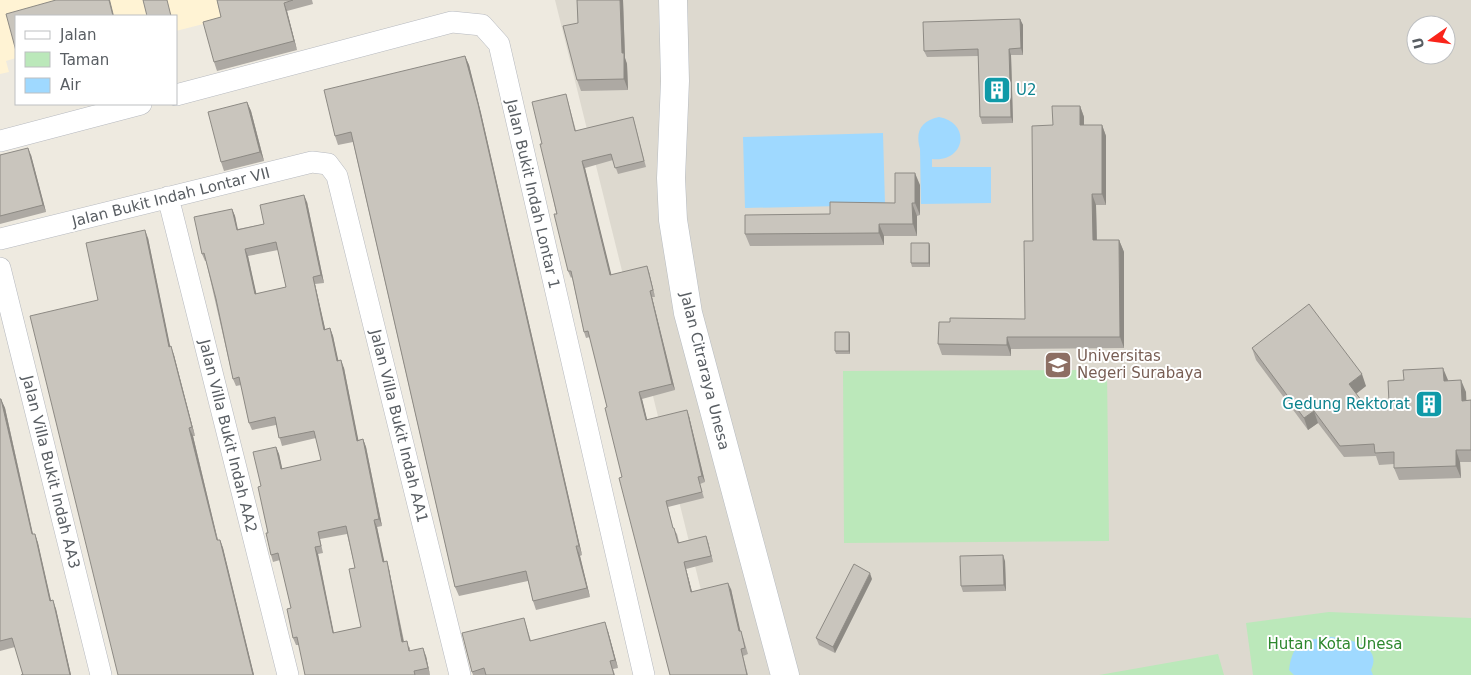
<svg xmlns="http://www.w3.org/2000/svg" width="1471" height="675" viewBox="0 0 1471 675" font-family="'DejaVu Sans',sans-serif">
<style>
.commercial{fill:#fff3d4}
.education{fill:#ddd9cf;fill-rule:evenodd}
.green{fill:#bbe8ba}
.water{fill:#9fd9ff}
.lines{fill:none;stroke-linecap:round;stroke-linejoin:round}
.minor-casing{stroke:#b6b9bf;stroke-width:22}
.secondary-casing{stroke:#b6bbc1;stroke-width:29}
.minor{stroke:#fff;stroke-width:21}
.secondary{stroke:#fff;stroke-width:28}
.wall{fill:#ada9a3;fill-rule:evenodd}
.shaded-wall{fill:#8d8a84}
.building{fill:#c9c5bd;stroke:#8d8a84;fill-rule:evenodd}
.labels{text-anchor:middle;stroke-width:4;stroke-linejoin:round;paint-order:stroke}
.culture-label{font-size:15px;fill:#0d838f;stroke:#fff;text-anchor:start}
.street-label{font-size:15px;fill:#595e63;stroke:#fff}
.education-label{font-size:15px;fill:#785e54;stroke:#fff;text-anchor:start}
.park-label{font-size:15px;fill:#2d872e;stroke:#fff}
</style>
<rect width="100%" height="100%" fill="#eeeae0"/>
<!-- commercial -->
<path class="commercial" d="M0 0H297L176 31V16H16V58L6 61 9 72 0 74Z"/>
<!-- education -->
<path class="education" d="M555 0H1471V675H722ZM1416 25H1446V55H1416Z"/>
<!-- green -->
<path class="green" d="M1107 370 1109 541 844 543 843 371Z
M1329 612 1471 618V675H1253L1246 623Z
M1218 654 1224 675H1099Z"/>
<!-- water -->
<path class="water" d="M939 117C972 123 965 163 932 159V167H991V203L921 204 920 149C915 131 921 121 939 117Z
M883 133 885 205 745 208 743 137Z
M1331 637C1349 639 1383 645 1371 670L1373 675H1294L1289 670C1293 640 1305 640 1331 637Z"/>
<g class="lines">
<!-- minor casing -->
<g class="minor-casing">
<path id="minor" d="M176 95 452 22 482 25 499 44 644 675
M0 141 141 104
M168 197 288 675
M0 239 312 162 328 164 337 176 460 675
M0 268 101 675"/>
</g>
<!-- secondary casing -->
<g class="secondary-casing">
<path id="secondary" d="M673 0 675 81 671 178 673 220 688 313 785 675"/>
</g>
<!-- minor -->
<use href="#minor" class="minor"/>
<!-- secondary -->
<use href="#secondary" class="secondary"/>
</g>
<!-- wall -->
<path class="wall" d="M217 0H312L313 4 287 11 297 50 217 71 214 62 221 17Z
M577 0H623L625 58 627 64 628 90 581 91 577 80 578 23Z
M1020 19 1023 25V55H1011L1013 123 982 124 980 117 978 56 927 57 924 51Z
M465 56 469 65 481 113 582 555 580 556 590 597 536 610 533 601 528 581 459 596 455 587 353 142 338 145 335 136Z
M568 101 576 131 633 117 635 124 646 167 618 174 613 160 585 168 611 275 649 272 655 297H652L675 390 642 399 647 420 689 416 705 482 700 484 704 498 668 507 673 528 677 534 679 542H708L713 562 686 569 692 592 731 589 740 631 743 637 748 654 743 656 748 675H670L622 477 607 407 590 337 586 338 584 332 572 277 571 278 568 271 542 144Z
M247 102 251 111 264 161 224 171 221 162Z
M1080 106 1084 117V125H1102L1106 136V205H1096L1097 240H1119L1124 252V348L1011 349V356L942 355 938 344 950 322 1025 319 1033 241 1053 125Z
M0 155H31L46 212 0 224Z
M920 185V215L917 216V236H884V245L750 246 745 234 830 214 895 203Z
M307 202 324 283 315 284 325 329 330 328 333 336 338 361 344 368 358 440 363 439 366 447 382 526 377 527 384 562 389 569 404 641 410 648V651L426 656 430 675H305L299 645H296L293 638 291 608 280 560 273 562 271 555 268 533 261 486 276 447 279 454 282 469 321 460 316 438 282 446 276 425 252 430 249 423 241 385 236 386 233 379 206 261H205L202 254 232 209 235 216 238 229 264 224ZM278 250 286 287 256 294 248 256ZM347 534 355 568 361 627 334 633 318 554 323 553 320 539Z
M148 238 170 347 174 355 184 394 195 436H193L214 524 218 540H220L223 548 254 675H118L98 300Z
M929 243 930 246V267H912L911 263Z
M849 332 850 335V354H836L835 351Z
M1252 348 1366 386 1356 394 1364 404 1389 403 1448 381 1466 392V400H1471V462H1460L1461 478 1399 480 1394 468V464L1379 465 1376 456 1344 457 1318 423 1308 430 1256 360Z
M0 398 5 408 33 534H35L38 543 51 600 56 609 71 675H21H23L15 647 0 651Z
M1005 561 1006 591 963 592 961 586Z
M872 579 835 653 819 645 816 638Z
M524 618 531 641 608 631 618 668 613 669 615 675H473L472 672Z"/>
<!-- shaded-wall -->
<path class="shaded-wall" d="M109 0H110L114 16H113Z
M620 0H623L625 58 627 64 628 90 624 79 622 53Z
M284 3 287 11 297 50 294 41Z
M1020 19 1023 25V55L1021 48Z
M1009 49 1011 55 1013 123 1011 117Z
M465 56 469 65 481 113 582 555 579 546Z
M247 102 251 111 264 161 260 152Z
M1080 106 1084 117V137L1080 125Z
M1102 125 1106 136V205L1102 194Z
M28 148 31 155 46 212 43 205Z
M582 161 585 168 613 281 610 275Z
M915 173 920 185V215L915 203Z
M1092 194 1096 205 1097 252 1093 240Z
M304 195 307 202 324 283 321 275Z
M912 203 917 216V236L913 224Z
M232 209 235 216 239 237 237 230Z
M879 224 884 236V245L879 233Z
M145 230 148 238 172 355 169 347Z
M1119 240 1124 252V348L1120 337Z
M929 243 930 246V267L929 263Z
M245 249 248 256 258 301 255 294Z
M647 266 649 272 655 297 653 290Z
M313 277 315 284 327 337 324 330Z
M650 291 652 297 675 390 672 384Z
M330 328 333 336 340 368 337 361Z
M849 332 850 335V354L849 351Z
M1007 337 1011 349V356L1007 345Z
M171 346 174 355 195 436 192 427Z
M341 360 344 368 360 448 357 441Z
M1443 368 1448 380V393L1444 381Z
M1362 374 1366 386 1353 396 1349 384Z
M1461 380 1466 392 1467 413 1462 401Z
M639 392 642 399 649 427 646 420Z
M1 399 5 408 35 544 32 534Z
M687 410 689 416 705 482 702 476Z
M1314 411 1318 423 1308 430 1304 418Z
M189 428 193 436 220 549 211 516Z
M363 439 366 447 382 526 379 519Z
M276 447 279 454 284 476 281 469Z
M1456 450 1460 462 1461 478 1456 466Z
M374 520 377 527 386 569 383 562Z
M35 534 38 543 53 610 50 601Z
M706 536 708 542 713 562 711 556Z
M220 540 223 548 254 675H253Z
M576 546 580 556 590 597 587 588Z
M315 547 318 554 335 640 333 633Z
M1003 555 1005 561 1006 591 1004 585Z
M387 561 389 569 405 649 402 642Z
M684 562 686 569 694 599 691 592Z
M870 573 872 579 835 653 833 647Z
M728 583 731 589 742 638 739 631Z
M53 600 56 609 71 675H70Z
M605 622 608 631 618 668 615 660Z
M423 648 426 656 430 675 428 668Z"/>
<!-- building -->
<path class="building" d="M56 0H109L113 16H16V51L6 14Z
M143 0H167L171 16H147Z
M217 0H293L284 3 294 41 214 62 203 22 221 17Z
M577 0H620L622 53H624V79L577 80 563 26 578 23Z
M1020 19 1021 48 1009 49 1011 117H980L978 49 924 51 923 22Z
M465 56 478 104 542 385 579 546H576L587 588 533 601 526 571 455 587 351 132 335 136 324 90Z
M566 94 575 131 633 117 644 161 615 168 611 154 582 161 610 275 647 266 653 290 650 291 672 384 639 392 646 420 687 410 702 476 698 477 702 492 666 501 673 528H674L678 543 706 536 711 556 684 562 691 592 728 583 739 631H741L745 648 741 649 747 675H670L619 478 622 477 605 408 607 407 588 331 584 332 571 271H568L554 214H557L540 144H542L532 102Z
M247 102 260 152 221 162 208 112Z
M1052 106H1080V125H1102V194H1092L1093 240H1119L1120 337H1007V345L938 344 939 322H950V318L1025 319 1024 241H1033L1032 126 1053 125Z
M28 148 43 205 0 216V155Z
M895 173H915V203H912L913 224H879V233L745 234V215L830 214V202L895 203Z
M304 195 321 275 313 277 324 330 330 328 337 361 341 360 357 441 363 439 379 519 374 520 383 562 387 561 402 642 407 641 409 651 423 648 428 668 414 671 415 675H305L297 637 293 638 287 609 291 608 278 553 271 555 266 533H268L258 487 261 486 253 452 276 447 281 469 321 460 314 431 279 438 275 417 249 423 239 377 233 379 216 299 204 253 202 254 194 217 232 209 237 230 264 224 260 205ZM276 242 286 287 255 294 245 249ZM346 526 355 568 349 569 361 627 333 633 315 547 321 546 318 532Z
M145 230 169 347 171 346 181 385 192 427 189 428 217 540H220L253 675H118L30 316 98 300 86 243Z
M911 243H929V263H911Z
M1309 304 1362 374 1349 384 1364 404 1389 403 1388 381 1404 380 1403 370 1443 368 1444 381 1461 380 1462 401 1471 400V450H1456V466L1394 468V452L1375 453 1374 444 1340 446 1314 411 1304 418 1252 348Z
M835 332H849V351H835Z
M0 399H1L32 534H35L50 601 53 600 70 675H21H23L12 638 0 641Z
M1003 555 1004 585 961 586 960 556Z
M854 564 870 573 833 647 816 638Z
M524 618 530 641 605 622 615 660 610 661 614 675H486L484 668 472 672 462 633Z"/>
<!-- icons -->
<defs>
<g id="building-square" transform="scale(1.4375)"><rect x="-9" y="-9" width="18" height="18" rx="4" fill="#0f9aa8" stroke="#fff"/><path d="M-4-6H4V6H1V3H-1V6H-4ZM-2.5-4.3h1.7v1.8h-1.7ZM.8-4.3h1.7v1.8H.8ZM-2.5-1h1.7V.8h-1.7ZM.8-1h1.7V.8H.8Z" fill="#fff"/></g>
<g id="university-square" transform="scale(1.4375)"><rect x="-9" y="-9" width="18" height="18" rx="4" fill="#8d6e63" stroke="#fff"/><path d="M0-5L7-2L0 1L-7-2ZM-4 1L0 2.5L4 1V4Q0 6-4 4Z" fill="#fff"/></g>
</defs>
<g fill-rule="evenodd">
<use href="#building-square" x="997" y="90"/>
<use href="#university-square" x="1058" y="365"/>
<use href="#building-square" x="1429" y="404"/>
</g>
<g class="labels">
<!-- culture labels -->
<g class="culture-label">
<text x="1016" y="95">U2</text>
<text x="1410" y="409" text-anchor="end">Gedung Rektorat</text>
</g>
<!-- street labels -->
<g class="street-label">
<text transform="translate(533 194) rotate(77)" y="5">Jalan Bukit Indah Lontar 1</text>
<text transform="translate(171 197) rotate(-14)" y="5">Jalan Bukit Indah Lontar VII</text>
<text transform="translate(705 371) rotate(76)" y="5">Jalan Citraraya Unesa</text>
<text transform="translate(399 426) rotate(76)" y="5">Jalan Villa Bukit Indah AA1</text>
<text transform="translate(228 436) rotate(76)" y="5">Jalan Villa Bukit Indah AA2</text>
<text transform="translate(51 472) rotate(76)" y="5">Jalan Villa Bukit Indah AA3</text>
</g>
<!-- education labels -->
<g class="education-label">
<text x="1077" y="361">Universitas<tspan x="1077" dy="17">Negeri Surabaya</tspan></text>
</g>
<!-- park labels -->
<g class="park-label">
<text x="1335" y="649">Hutan Kota Unesa</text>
</g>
</g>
<!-- legend -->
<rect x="15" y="15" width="162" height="90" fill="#ffffff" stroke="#bdbfc1"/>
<rect x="25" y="31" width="25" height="8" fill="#ffffff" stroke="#bdbfc1"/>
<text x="60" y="40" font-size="15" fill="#595e63">Jalan</text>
<rect x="25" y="52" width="25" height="15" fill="#bbe8ba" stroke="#bdbfc1"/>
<text x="60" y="65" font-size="15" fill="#595e63">Taman</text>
<rect x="25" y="78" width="25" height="15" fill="#9fd9ff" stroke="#bdbfc1"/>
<text x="60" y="90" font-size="15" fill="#595e63">Air</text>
<!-- north arrow -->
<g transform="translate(1431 40) rotate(256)"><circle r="24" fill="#ffffff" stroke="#bdbfc1"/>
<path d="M0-4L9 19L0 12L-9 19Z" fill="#f9241a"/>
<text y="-8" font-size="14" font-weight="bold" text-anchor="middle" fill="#595e63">U</text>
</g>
</svg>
